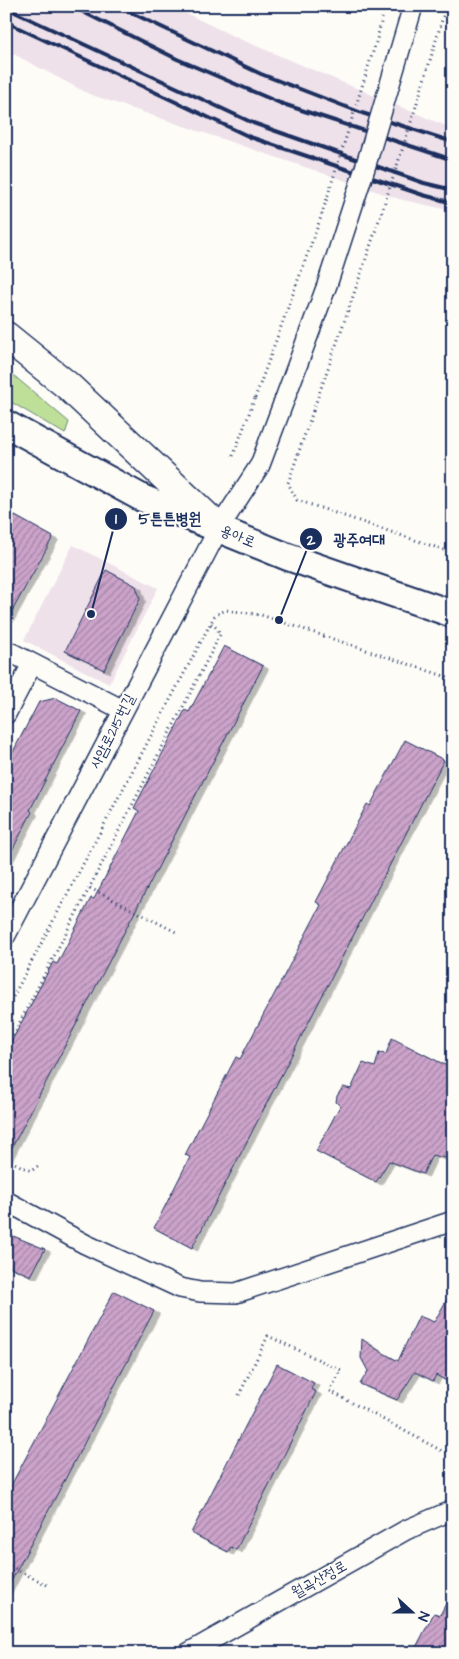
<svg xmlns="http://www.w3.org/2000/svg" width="459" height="1659" viewBox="0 0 459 1659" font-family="'Architects Daughter','Poor Story',sans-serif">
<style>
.built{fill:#eee1ea}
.green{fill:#bedf98;stroke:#6c877b}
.building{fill:url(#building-hatch);stroke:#1b2f5e;filter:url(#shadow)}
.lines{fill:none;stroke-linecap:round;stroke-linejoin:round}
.minor-casing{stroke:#1b2f5e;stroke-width:22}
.secondary-casing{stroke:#1b2f5e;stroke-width:30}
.trunk-casing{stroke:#1b2f5e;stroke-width:31}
.path{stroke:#1b2f5e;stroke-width:3;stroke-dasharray:1 4;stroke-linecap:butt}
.minor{stroke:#fdfcf7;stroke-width:19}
.secondary{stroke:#fdfcf7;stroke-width:26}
.trunk{stroke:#fdfcf7;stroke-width:28}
.rail{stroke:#1b2f5e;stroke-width:4}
.minor-bridge-casing{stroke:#1b2f5e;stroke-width:22;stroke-linecap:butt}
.path-bridge{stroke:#1b2f5e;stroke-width:3;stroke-dasharray:1 4;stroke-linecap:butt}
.minor-bridge{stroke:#fdfcf7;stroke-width:19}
.labels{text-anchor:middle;stroke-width:4.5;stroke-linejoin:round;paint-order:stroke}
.street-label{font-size:15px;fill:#1b2f5e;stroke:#fdfcf7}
.leader{fill:none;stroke:#1b2f5e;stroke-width:2}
.callout-dot{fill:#1b2f5e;stroke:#fdfcf7;stroke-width:2}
.mark-label{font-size:15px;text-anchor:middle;font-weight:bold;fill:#fff}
.callout-label{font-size:16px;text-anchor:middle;font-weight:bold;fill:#1b2f5e;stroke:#fdfcf7;stroke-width:4.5;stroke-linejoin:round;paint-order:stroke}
</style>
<defs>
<pattern id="building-hatch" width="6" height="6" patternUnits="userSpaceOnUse" patternTransform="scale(1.25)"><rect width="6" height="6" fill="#cca3ca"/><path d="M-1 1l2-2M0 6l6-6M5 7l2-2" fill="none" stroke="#a585a7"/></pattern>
<filter id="shadow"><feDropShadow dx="5.5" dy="3" stdDeviation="0" flood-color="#0004"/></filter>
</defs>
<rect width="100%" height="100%" fill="#fdfcf7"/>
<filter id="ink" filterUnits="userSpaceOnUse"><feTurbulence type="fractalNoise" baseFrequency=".02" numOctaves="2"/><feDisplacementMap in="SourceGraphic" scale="10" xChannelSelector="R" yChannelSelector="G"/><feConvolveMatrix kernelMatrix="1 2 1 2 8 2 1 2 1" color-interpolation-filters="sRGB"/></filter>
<g filter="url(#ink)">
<!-- built -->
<path class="built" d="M6 6H171L235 37 453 129V211L399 199 89 94 6 50Z
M73 545 158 588 109 684 24 640Z"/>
<!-- green -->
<path class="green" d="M6 369 69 422 65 434 6 399Z"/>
<!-- building -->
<path class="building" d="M6 511 53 537 6 622Z
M106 570 136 586 140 599 104 670 65 651Z
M224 646 263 666 6 1159V1052L53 962 57 964 91 898 94 899 139 811 134 808 185 710 189 712Z
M56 698 81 711 30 810 32 812 6 862V765L39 702Z
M405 740 444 760 192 1248 154 1228 190 1157 185 1155 236 1057 240 1059 275 993 321 905 316 902 367 804 370 806Z
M392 1038 453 1069V1140L445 1158 432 1155 423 1174 389 1161 376 1182 316 1151 340 1106 336 1102 337 1096 343 1087 351 1089 363 1063 375 1067 379 1053 386 1054Z
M6 1233 45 1249 31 1276 6 1265Z
M453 1289V1372L448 1382 436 1375 433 1381 415 1372 397 1400 360 1384 368 1371 361 1358 362 1339 378 1350 398 1361 419 1316 434 1322Z
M114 1291 154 1311 6 1591V1495Z
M277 1364 314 1383 311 1389 316 1392 236 1550 231 1547 228 1552 191 1533Z
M453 1590V1653H413L434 1613 440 1615Z"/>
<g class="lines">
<!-- minor casing -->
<g class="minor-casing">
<path id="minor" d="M6 650 123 710
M6 714 32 664
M6 935 219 528 260 465 284 401
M6 1201 85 1244 180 1288 200 1292 236 1293 453 1221
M188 1653 406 1530 453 1510"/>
</g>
<!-- secondary casing -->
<g class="secondary-casing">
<path id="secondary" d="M6 424 142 498 288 557 453 614"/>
</g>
<!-- trunk casing -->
<g class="trunk-casing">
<path id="trunk" d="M6 336 68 386 219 528"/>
</g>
<!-- path -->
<path class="path" d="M313 411 288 483 297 500 453 553
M233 456 255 398
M90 888 176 932
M6 1010 215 615 226 610 261 615 453 679
M6 1049 216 643 220 635 217 628 210 623
M6 1159 31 1171 38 1166
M239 1395 268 1336 341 1370 330 1391 442 1451
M6 1564 47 1585"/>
<!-- minor -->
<use href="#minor" class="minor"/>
<!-- secondary -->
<use href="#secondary" class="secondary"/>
<!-- trunk -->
<use href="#trunk" class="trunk"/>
<!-- rail -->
<path class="rail" d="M71 6 177 59 280 103 453 160
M117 6 261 74 362 113 453 142
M6 8 253 123 424 183 453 190
M6 22 250 137 423 195 453 203"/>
<!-- minor-bridge casing -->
<g class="minor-bridge-casing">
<path id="minor-bridge" d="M284 401 327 285 365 168 413 6"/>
</g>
<!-- path-bridge -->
<path class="path-bridge" d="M255 398 321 217 377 39 385 6
M313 411C360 277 407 143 446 6"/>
<!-- minor-bridge -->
<use href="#minor-bridge" class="minor-bridge"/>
</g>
</g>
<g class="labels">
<!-- street labels -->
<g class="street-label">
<text transform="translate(238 536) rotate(22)" y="5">용아로</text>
<text transform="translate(112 731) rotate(-63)" y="5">사암로215번길</text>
<text transform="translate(319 1579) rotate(-29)" y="5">월곡산정로</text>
</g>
</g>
<!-- callouts -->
<path class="leader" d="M91 614L116 519M279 620L311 539"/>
<g class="callout-dot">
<circle cx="91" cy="614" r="5"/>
<circle cx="279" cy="620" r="5"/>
<circle cx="116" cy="519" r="12"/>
<circle cx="311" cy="539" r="12"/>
</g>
<g class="mark-label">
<text x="116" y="524">1</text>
<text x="311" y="545">2</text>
</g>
<g class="callout-label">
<text x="170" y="524">5튼튼병원</text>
<text x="359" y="545">광주여대</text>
</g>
<!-- margin -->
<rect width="459" height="1659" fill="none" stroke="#fdfcf7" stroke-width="25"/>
<rect x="12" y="12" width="434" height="1634" fill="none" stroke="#1b2f5e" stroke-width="2" filter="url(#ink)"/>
<!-- north arrow -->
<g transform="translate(412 1612) rotate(111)" stroke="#fdfcf7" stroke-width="4" paint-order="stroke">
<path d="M0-4L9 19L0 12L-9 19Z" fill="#1b2f5e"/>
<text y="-8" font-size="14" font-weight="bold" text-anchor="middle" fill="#1b2f5e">N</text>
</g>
</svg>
